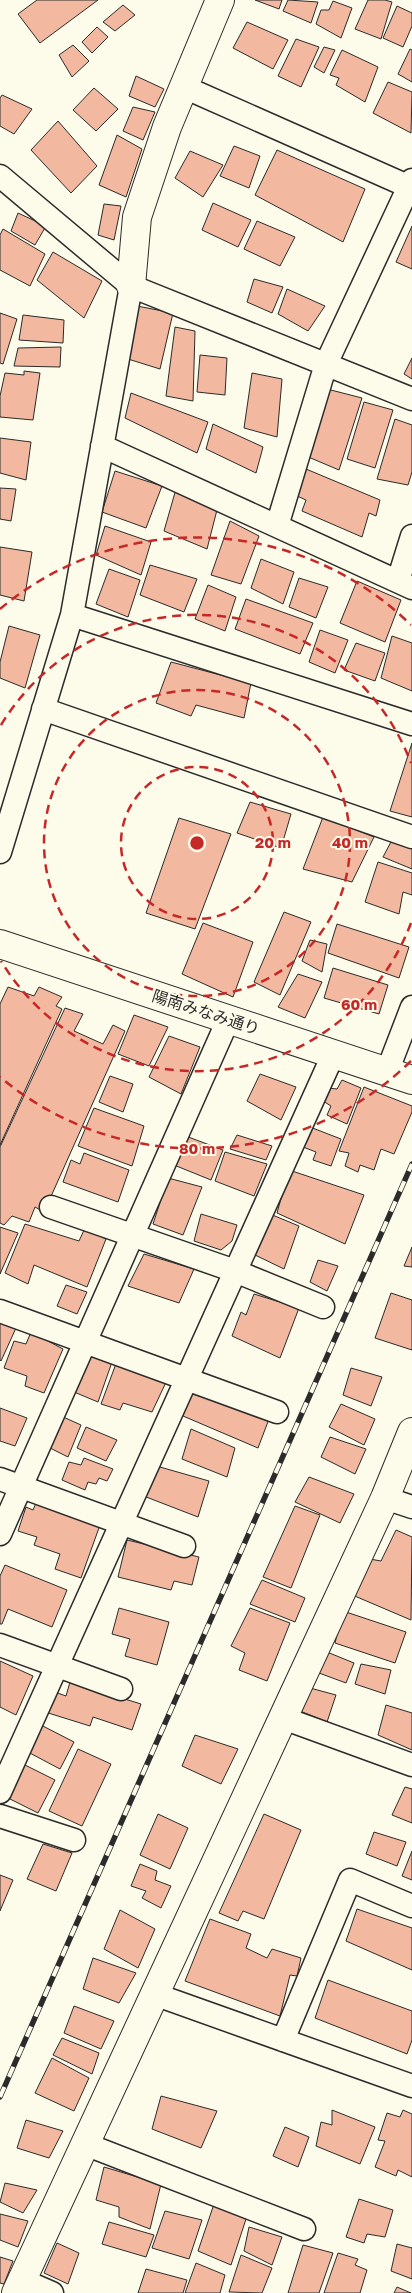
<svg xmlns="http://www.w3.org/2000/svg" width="412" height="2293" viewBox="0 0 412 2293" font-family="'Golos Text','Noto Sans JP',sans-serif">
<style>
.building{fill:#f2b8a0;stroke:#2b2b2b}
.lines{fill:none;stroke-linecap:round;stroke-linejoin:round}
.minor-casing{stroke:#2b2b2b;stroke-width:25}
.tertiary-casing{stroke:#2b2b2b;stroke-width:30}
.minor{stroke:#fdfbea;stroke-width:22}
.tertiary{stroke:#fdfbea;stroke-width:28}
.rail-casing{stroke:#2b2b2b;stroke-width:5.5}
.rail{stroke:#fdfbea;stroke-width:4;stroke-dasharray:11;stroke-linecap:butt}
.ring{fill:none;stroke:#c62828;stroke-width:2.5;stroke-dasharray:9 6}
.labels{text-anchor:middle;stroke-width:4;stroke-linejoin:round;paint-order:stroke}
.street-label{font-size:16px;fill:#2b2b2b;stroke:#fdfbea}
.centre{fill:#c62828;stroke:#fdfbea;stroke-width:2.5}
.ring-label{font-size:15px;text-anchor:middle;font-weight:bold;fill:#c62828;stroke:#fdfbea;stroke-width:4;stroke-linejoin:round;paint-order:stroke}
</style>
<rect width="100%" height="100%" fill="#fdfbea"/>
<!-- building -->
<path class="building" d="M37 0H98L40 43 18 14Z
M255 0H282L279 9Z
M288 0 318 2 311 23 283 11Z
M368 0H385L392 2 381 39 355 29Z
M333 1 352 8 341 38 316 24 321 10H329Z
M123 5 135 15 115 31 103 22Z
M397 6 412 13V26L403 47 383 38Z
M247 22 288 40 273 69 233 48Z
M97 27 108 37 92 53 82 42Z
M296 39 319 47 301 87 278 76Z
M73 45 89 61 72 77 59 55Z
M324 47 335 50 324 73 314 67Z
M410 49 412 50V82L398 74Z
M342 50 378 67 365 102 336 85 339 78 330 75Z
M136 76 164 89 155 107 129 96Z
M388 82 412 92 411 133 373 113Z
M94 88 118 109 96 131 73 110Z
M2 95 32 109 14 134 0 126V98Z
M133 107 155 112 143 140 123 131Z
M58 121 97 166 71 193 31 150Z
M117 135 142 149 126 197 99 185Z
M234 146 260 156 249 188 220 176Z
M277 150 365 189 343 242 255 195Z
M190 151 223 165 203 197 175 178Z
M213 203 251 220 238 247 202 230Z
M104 204 121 206 114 240 98 235Z
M18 213 46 226 35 245 11 231Z
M257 221 295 237 280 266 244 249Z
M412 226V269L396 262Z
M3 229 45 254 30 286 0 270V235Z
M53 252 102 281 84 318 37 280Z
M254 279 283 287 272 313 247 302Z
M287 289 325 306 308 331 278 314Z
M137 306 173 313 160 369 128 359Z
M0 313 17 319 3 364 0 363Z
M23 315 64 320 63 343 19 340Z
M175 327 195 331 193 401 166 396Z
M61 347 60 367 14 366 18 348Z
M200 355 227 358 225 395 197 392Z
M412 358V379L404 374Z
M24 371 40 373 33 420 0 417V396L5 373 24 375Z
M252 373 282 379 277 437 244 428Z
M327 389 362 398 339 470 306 456Z
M131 393 208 422 197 453 125 418Z
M364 402 393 410 375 468 347 459Z
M395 419 412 425V472L408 485 377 479Z
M213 424 263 447 256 473 206 449Z
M0 438 31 442 26 480 0 473Z
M306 469 380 500 376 516 369 513 362 537 302 511 306 500 295 495Z
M115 471 162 486 146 528 102 512Z
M0 488 16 489 11 521 0 519Z
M176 489 218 506 207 549 164 531Z
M230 521 259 536 241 584 211 575Z
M105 526 151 542 141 575 96 555Z
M0 547 32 552 24 601 0 595Z
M261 559 294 572 283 604 251 588Z
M150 565 197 579 184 612 140 595Z
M109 569 140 580 128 617 96 604Z
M299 578 328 587 316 618 289 607Z
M357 581 401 600 385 642 340 623Z
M208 585 236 597 225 631 195 619Z
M246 599 313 623 300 654 235 629Z
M9 626 40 635 25 688 0 678V662Z
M320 630 348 640 335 673 309 662Z
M392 636 412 643V691L381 678Z
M356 643 385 653 375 681 344 670Z
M171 662 251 683 244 718 196 705 191 716 156 703Z
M412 743V817L390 811Z
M250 802 291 814 281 848 237 833Z
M323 817 374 837 352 882 303 869Z
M179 818 231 834 195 929 146 913Z
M393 838 412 844V869L383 857Z
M378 862 412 873V895L403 892 399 914 365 902Z
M284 912 311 922 280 995 254 982Z
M203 923 253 942 233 997 182 974Z
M337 924 409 947 399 978 328 953Z
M310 940 327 944 322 972 302 961Z
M333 968 388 985 379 1014 324 998Z
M298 974 322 982 305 1018 278 1007Z
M8 987 34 996 39 987 62 997 56 1006 62 1009 0 1145V1004Z
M65 1008 83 1014 74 1031 103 1044 113 1025 125 1031 44 1212 35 1207 29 1222 12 1216 4 1225 0 1223V1147Z
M134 1015 168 1027 149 1066 118 1054Z
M169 1036 200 1047 181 1094 149 1077Z
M260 1074 296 1087 281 1120 247 1101Z
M110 1076 133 1084 123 1112 99 1102Z
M342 1080 361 1088 347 1124 327 1115 331 1106 323 1101 328 1088 337 1089Z
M364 1087 412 1106V1112L394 1154 381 1149 374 1170 360 1165 358 1172 345 1166 349 1153 339 1151Z
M94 1108 144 1126 132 1166 78 1146Z
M310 1127 341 1139 331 1166 313 1160 316 1152 303 1147Z
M183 1135 223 1150 211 1180 174 1165Z
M237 1135 272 1146 266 1160 230 1149Z
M225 1152 267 1164 254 1196 215 1181Z
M84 1153 129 1170 118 1202 63 1182 71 1160 80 1164Z
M289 1170 364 1195 345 1244 277 1213Z
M168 1178 202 1187 183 1235 153 1224Z
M201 1214 237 1225 232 1241 221 1250 194 1241Z
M270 1214 299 1226 284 1269 253 1254Z
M25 1224 79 1241 85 1228 106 1239 87 1287 34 1265 28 1284 5 1273Z
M0 1227 18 1233 0 1274Z
M412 1247V1267L404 1266Z
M144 1254 194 1269 179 1303 128 1286Z
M318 1260 338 1266 327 1291 310 1282Z
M66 1285 87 1292 77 1314 57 1306Z
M391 1293 412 1300V1350L375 1338Z
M254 1294 299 1308 280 1358 232 1336 241 1312 246 1315Z
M0 1322 16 1328 1 1361 0 1360Z
M31 1332 63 1349 44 1393 25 1386 27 1376 4 1368 14 1341 26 1344Z
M90 1355 112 1362 98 1402 74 1392Z
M117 1361 168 1378 152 1412 123 1403 120 1410 101 1404Z
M351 1368 382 1377 371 1406 343 1395Z
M190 1393 269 1419 258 1448 183 1416Z
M341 1404 375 1419 364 1445 329 1427Z
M0 1408 27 1418 15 1446 0 1441Z
M61 1416 81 1425 68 1457 48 1447Z
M86 1427 117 1440 106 1461 77 1448Z
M191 1429 235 1448 227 1477 182 1459Z
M330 1437 366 1449 355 1474 321 1457Z
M84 1458 113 1469 107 1481 99 1478 96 1484 88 1482 85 1490 62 1480 69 1462 81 1465Z
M153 1465 209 1481 198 1517 141 1495Z
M309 1477 354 1494 340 1523 295 1502Z
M36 1503 100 1525 81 1578 55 1569 60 1554 34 1545 37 1537 18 1531 26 1507 33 1510Z
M295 1506 320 1515 291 1588 263 1577Z
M396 1530 412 1537 411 1620 350 1594 364 1558 381 1561Z
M127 1540 199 1557 192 1585 174 1581 171 1590 118 1577Z
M5 1565 67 1590 52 1627 8 1609 2 1624H0V1576Z
M262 1580 305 1598 295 1622 250 1604Z
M119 1608 169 1622 157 1665 125 1656 130 1639 112 1634Z
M250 1608 290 1623 267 1681 239 1670 245 1653 231 1646Z
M343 1611 406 1632 395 1663 335 1643Z
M327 1652 354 1663 346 1683 319 1673Z
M0 1661 33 1676 16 1715 0 1707Z
M361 1664 391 1670 385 1694 355 1684Z
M70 1682 141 1704 132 1730 93 1717 90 1726 45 1712 52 1691 66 1696Z
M310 1688 336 1695 327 1722 300 1711Z
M386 1705 412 1713V1750L378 1735Z
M39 1724 74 1742 60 1769 26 1751Z
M195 1735 238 1749 221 1784 182 1766Z
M78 1749 111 1764 82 1826 49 1811Z
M21 1763 55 1780 38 1813 4 1796Z
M405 1787 412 1789V1823L392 1815Z
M158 1814 188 1828 170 1869 140 1855Z
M264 1814 301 1830 264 1919 243 1911 238 1921 219 1913Z
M374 1832 406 1842 397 1866 366 1854Z
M43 1844 72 1853 56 1891 27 1879Z
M412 1851V1880L402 1876Z
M140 1864 157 1871 155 1880 171 1886 161 1908 142 1898 146 1891 131 1886Z
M0 1875 13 1880 0 1911Z
M357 1909 412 1928V1970L346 1941Z
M120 1910 155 1929 138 1968 104 1949Z
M210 1919 251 1934 246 1948 267 1958 272 1949 301 1958 297 1976 290 1975 280 2016 185 1981Z
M93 1958 136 1973 119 2003 83 1989Z
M328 1980 412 2011V2040L407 2054 315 2018Z
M74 2006 114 2021 101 2049 64 2033Z
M62 2038 99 2053 92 2074 53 2055Z
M52 2058 89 2078 74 2111 35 2093Z
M161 2096 217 2111 201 2148 152 2129Z
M332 2110 375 2127 360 2164 316 2146 321 2122 332 2125Z
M403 2110 412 2114V2177L398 2170 396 2176 375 2167 385 2141 378 2140 387 2113 400 2117Z
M26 2120 63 2131 49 2158 17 2148Z
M285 2127 309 2137 298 2167 273 2156Z
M104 2167 161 2184 150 2229 119 2217V2207L96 2200Z
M5 2183 37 2190 23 2213 0 2202Z
M359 2199 393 2210 385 2237 367 2234 364 2243 346 2237Z
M214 2204 247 2216 231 2265 198 2251Z
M165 2211 202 2220 189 2259 152 2248Z
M0 2214 28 2221 18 2247 0 2240Z
M109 2222 154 2235 146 2257 102 2244Z
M249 2227 282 2237 272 2265 244 2251Z
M57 2243 79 2253 68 2284 44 2273Z
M397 2244 412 2248V2279L391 2271Z
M303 2245 333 2253 319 2293H288Z
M338 2253 358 2259 355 2265 367 2270 360 2293H324Z
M241 2255 272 2268 262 2293 229 2292Z
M0 2257 13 2261 4 2284 0 2283Z
M196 2263 225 2275 220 2293H185Z
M146 2269 187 2280 183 2293H138Z
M397 2287 411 2293H394Z"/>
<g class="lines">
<!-- minor casing -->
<g class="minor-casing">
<path id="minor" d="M184 87 412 188
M0 176 131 286 412 399
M102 446 412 588
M277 526 326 364 412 180
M398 581 412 536
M72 615 412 724
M43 709 412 837
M0 852 72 615 131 286
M387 1072 412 1007
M51 1207 235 1271 323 1307
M0 1311 277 1412
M0 1479 184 1546
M385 1498 412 1507
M0 1534 228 1020
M0 1645 121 1689
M283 1718 412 1765
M0 1792 333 1055
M0 1816 74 1840
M154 1994 412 2086
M283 2040 350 1880 412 1906
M85 2144 304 2229
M22 2280 52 2293"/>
</g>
<!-- tertiary casing -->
<g class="tertiary-casing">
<path id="tertiary" d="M131 286 137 217 167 127 220 0
M0 944 412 1080
M16 2293 385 1498 412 1432"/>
</g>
<!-- minor -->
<use href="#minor" class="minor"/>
<!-- tertiary -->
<use href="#tertiary" class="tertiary"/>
<!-- rail casing -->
<g class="rail-casing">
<path id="rail" d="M0 2097 412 1164"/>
</g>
<!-- rail -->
<use href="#rail" class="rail"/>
</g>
<!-- distance rings -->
<g class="ring">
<circle cx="197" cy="843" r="76"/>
<circle cx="197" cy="843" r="153"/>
<path d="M411 923A229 229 0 0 1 1 961M1 725A229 229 0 0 1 411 763"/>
<path d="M411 1061A306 306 0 0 1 0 1077M0 609A306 306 0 0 1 411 625"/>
</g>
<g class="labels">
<!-- street labels -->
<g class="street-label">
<text transform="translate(206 1012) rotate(18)" y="6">陽南みなみ通り</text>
</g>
</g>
<circle cx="197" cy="843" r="8" class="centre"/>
<g class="ring-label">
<text x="273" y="848">20 m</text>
<text x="350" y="848">40 m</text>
<text x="359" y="1010">60 m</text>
<text x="197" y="1154">80 m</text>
</g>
</svg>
